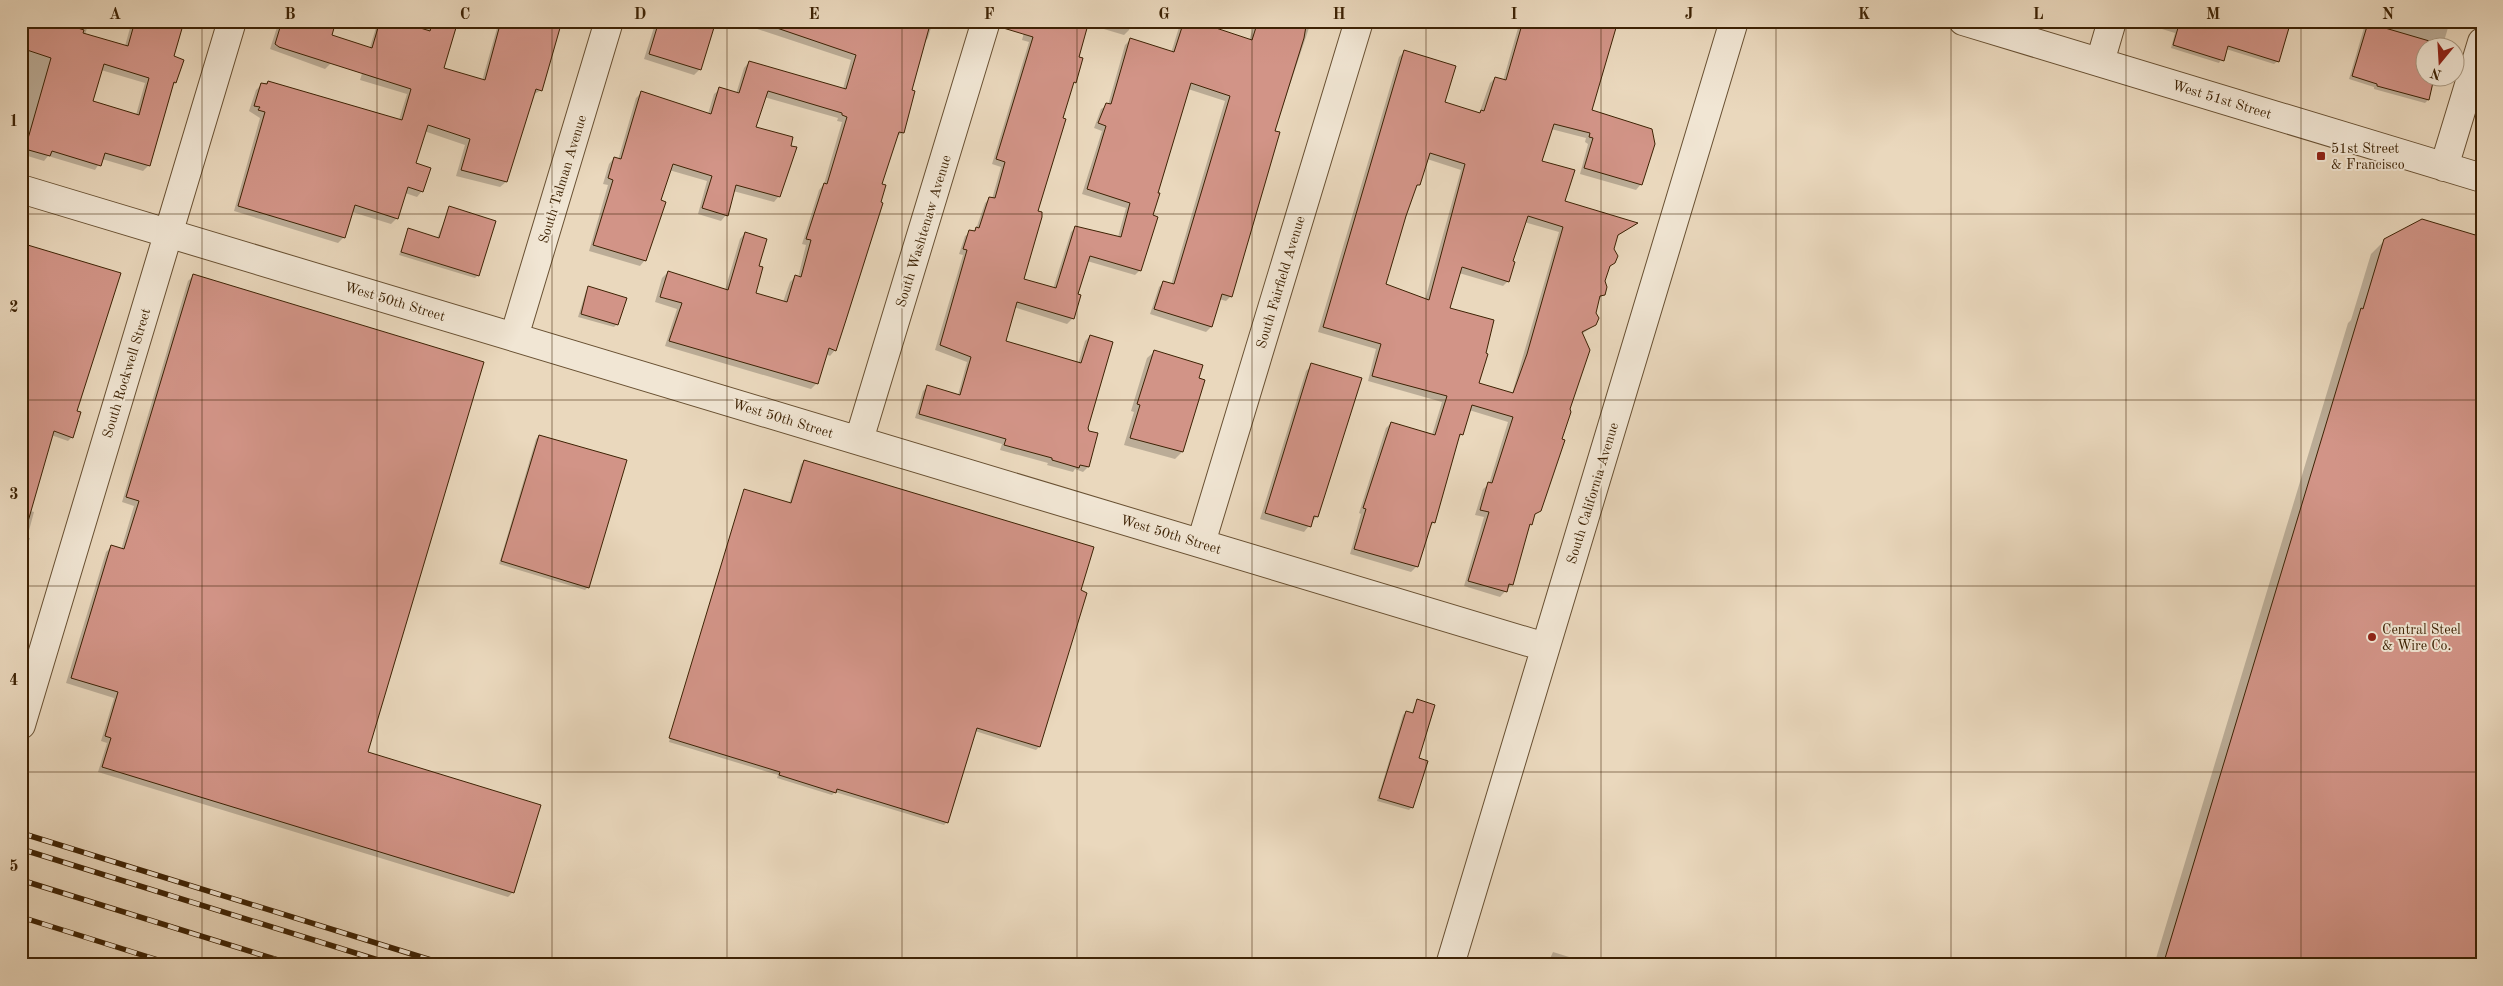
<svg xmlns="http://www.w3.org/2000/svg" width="2503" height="986" viewBox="0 0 2503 986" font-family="'Old Standard TT',serif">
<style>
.shadow{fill:#0003;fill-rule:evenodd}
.building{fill:#d29487;stroke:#3d2204;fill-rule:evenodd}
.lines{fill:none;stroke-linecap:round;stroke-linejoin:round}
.minor-casing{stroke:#685032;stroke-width:30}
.minor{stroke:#f1e6d4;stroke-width:28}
.rail-casing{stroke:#3d2204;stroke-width:5.5}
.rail{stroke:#f1e6d4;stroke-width:4;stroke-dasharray:11;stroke-linecap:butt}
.grid{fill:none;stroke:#3d2204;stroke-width:1;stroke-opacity:0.55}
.poi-dot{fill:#8f2418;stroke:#f1e6d4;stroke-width:2}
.labels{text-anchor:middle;stroke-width:4;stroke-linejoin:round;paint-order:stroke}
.street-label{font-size:14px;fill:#3d2204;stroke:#f1e6d4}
.poi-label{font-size:14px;fill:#3d2204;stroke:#f1e6d4;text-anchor:start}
.neatline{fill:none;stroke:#3d2204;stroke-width:2}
.grid-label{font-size:16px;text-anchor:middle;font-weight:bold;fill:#3d2204}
</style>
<rect width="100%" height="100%" fill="#ead8bd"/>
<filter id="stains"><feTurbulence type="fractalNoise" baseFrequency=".004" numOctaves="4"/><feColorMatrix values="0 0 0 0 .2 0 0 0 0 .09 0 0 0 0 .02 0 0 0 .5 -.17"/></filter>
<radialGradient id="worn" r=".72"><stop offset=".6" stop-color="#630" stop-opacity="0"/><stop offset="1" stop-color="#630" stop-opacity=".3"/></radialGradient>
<!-- shadow -->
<path class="shadow" d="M21 21H89L85 35 125 46 132 21H183L173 57 175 83 171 87 148 166 143 171 102 159 95 170 48 156 44 161 21 154 24 144 21 143ZM101 70 145 83 136 115 91 102Z
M279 21H335L331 36V63L325 69 270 49Z
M378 21H458L442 69 482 81 499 21H562L541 90 533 95 506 182 500 187 456 176 465 145 424 131 414 164 422 191 417 197 405 193 397 218 391 224 352 212 344 237 338 243 234 211 260 118 249 111 256 90 262 84 268 82 399 120 407 94 360 80Z
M656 21H714L700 69 694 75 644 59Z
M733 21H933L928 38 924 43 910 91 903 132 896 137 880 185 835 350 830 356 826 354 817 383 811 389 665 346 677 309 655 302 662 278 668 272 725 290 740 239 745 233 757 267 755 294 783 302 790 282 795 277 798 278 806 245 802 244 819 190 824 184 842 122 837 121 838 118 764 97 755 128 779 196 774 202 733 191 726 215 721 221 698 214 707 181 669 170 645 260 640 266 589 251 608 185 603 184 609 164 614 158 618 160 636 98 641 93 708 114 714 94 720 89 736 94 744 68 749 62 843 89 851 60Z
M1027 21H1132L1129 30 1124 35 1087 24 1078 57 1082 59 1075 82 1071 86 1036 212 1023 280 1053 289 1071 232 1076 227 1118 237 1126 208 1082 194 1102 131 1094 128 1101 109 1108 105 1125 45 1130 40 1171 53 1181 21H1208L1206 26 1249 41 1255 21H1286L1309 28 1274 132 1231 296 1226 301 1219 299 1211 327 1206 332 1150 314 1159 287 1164 282 1171 285 1225 101 1188 89 1156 193 1140 270 1135 275 1087 261 1076 295 1080 296 1072 319 1067 324 1014 307 1004 342 1078 364 1085 341 1090 336 1088 467 1083 472 1075 469 1073 472 1047 465 1048 463 1000 450 1002 444 915 418 923 391 928 386 958 395 967 362 935 350 963 255 959 254 965 236 976 229 985 203 990 198 992 199 1001 167 992 164 1029 42 1022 40Z
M1520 21H1616L1590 111 1641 184 1636 190 1580 174 1588 144 1585 142 1586 138 1551 129 1540 162 1563 201 1636 224 1616 237 1613 249 1614 262 1609 268 1604 281V294L1598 300 1594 313 1595 325 1582 334 1568 409 1540 510 1533 516 1528 527 1512 584 1500 597 1464 586 1484 517 1475 515 1483 489 1489 484 1508 422 1469 410 1462 434 1457 439 1434 522 1429 528 1416 567 1411 572 1350 554 1361 514 1359 513 1386 428 1391 423 1432 435 1442 402 1368 381 1376 349 1318 332 1399 57 1404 52 1444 102 1479 114 1490 83 1495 78 1503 81ZM1427 159 1461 170 1425 300 1384 285 1415 188 1418 185ZM1524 222 1559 232 1512 394 1478 384 1448 309 1459 273 1503 286 1508 281 1511 261Z
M2150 21H2290L2278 61 2274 64 2226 49 2219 63 2171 48 2175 33 2149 25Z
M2366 21H2450L2442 48H2426V78H2433L2428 100 2425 103 2374 89V87L2349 79Z
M450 208 478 275 475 278 399 255 408 230 437 238Z
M2385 240 2482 965H2154L2348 323 2351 320 2371 254Z
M193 276 366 753 513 892 508 897 98 772 107 743 101 741 114 698 66 683 106 552 111 547 121 550 134 506 122 502 188 281Z
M589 288 617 324 614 327 578 317 586 291Z
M1154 352 1204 381 1182 452 1175 459 1124 445 1134 412 1131 411 1147 358Z
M1312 365 1317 516 1304 532 1260 519 1306 371Z
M21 402 75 412 72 437 68 441 51 435 30 511 34 512 27 538H30L21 562Z
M539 436 588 587 585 590 499 564 536 439Z
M804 461 1086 593 1039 747 1036 750 975 731 947 822 944 825 835 792 832 795 777 778 778 775 669 742 745 492H743L745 490 789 504 801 464Z
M1417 701 1418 759 1412 807 1409 810 1377 801 1403 715 1406 712 1411 714Z
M1553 952 1595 965H1547Z"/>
<!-- building -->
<path class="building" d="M21 21H56L84 30 83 33 128 46 135 21H172L183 25 174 56 184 60 176 83 174 82 150 166 105 153 101 166 52 151 50 156 25 149 51 58 21 48ZM104 64 149 78 139 115 93 101Z
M282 21H336L332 35 372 48 380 21H398L430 31 433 21H458L444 68 485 80 501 21H562L542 91 536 89 507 182 461 170 470 139 428 125 416 163 431 168 423 192 408 187 398 219 355 205 345 238 238 206 265 112 258 110 260 107 254 106 261 83 267 84 268 81 402 120 411 89 279 47 275 44Z
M659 21H716L701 70 649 54Z
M772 21H931L912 90 915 91 904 133 899 132 882 184 886 185 881 202 883 203 846 320 836 351 829 348 818 384 669 341 682 303 660 297 668 271 728 290 745 232 767 239 759 266 763 267 756 293 787 302 795 275 801 277 811 240 806 239 824 183 827 184 847 117 842 115V113L768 91 756 127 793 137 791 146 797 147 780 197 736 185 728 216 702 208 712 176 673 164 661 200 666 202 646 261 593 245 613 180 608 178 614 157 621 159 641 91 711 114 719 87 739 93 749 61 846 89 856 55 771 26Z
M1001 21H1089L1079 57 1083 58 1076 83 1074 82 1063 118 1066 119 1038 211 1042 212V217L1024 279 1056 288 1075 226 1121 237 1130 203 1087 189 1106 126 1098 123 1106 103 1111 104 1130 38 1174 52 1184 21H1195L1252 40 1258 21H1290L1306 26 1304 38 1275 131 1280 132 1232 297 1222 294 1212 327 1154 309 1163 281 1174 284 1230 96 1191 83 1158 193H1160L1153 215 1158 217 1141 271 1090 256 1078 294 1081 295 1074 319 1017 302 1006 341 1081 363 1090 335 1113 342 1088 428 1089 431 1098 433 1089 467 1080 465 1079 468 1052 460V458L1004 445 1006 439 919 414 927 385 960 395 971 357 940 345 967 250 963 249 969 230 975 231 976 227 979 228 989 197 995 198 1005 162 996 159 1033 37 1000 27Z
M1523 21H1618L1592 110 1652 129 1655 144 1642 185 1584 168 1593 138 1589 137 1590 133 1554 124 1542 161 1575 170 1565 201 1638 223 1618 235 1614 249 1618 256 1615 263 1610 266 1605 281 1607 287 1605 295 1600 296 1596 313 1599 318 1596 325 1582 332 1590 350 1570 409 1571 412 1562 439 1565 440 1541 511 1535 514 1532 525 1530 524 1513 585 1509 584 1507 592 1468 581 1489 512 1480 510 1488 482 1492 483 1513 417 1472 405 1463 435 1460 434 1435 523 1432 522 1418 567 1354 549 1366 509 1363 508 1391 422 1435 435 1447 396 1372 376 1381 344 1323 327 1404 50 1456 66 1445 102 1480 113 1481 110 1484 111 1495 77 1506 80ZM1430 153 1465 164 1429 300 1386 284 1406 216 1417 185H1420ZM1528 216 1563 227 1527 354 1513 393 1479 383 1488 354 1486 353 1494 320 1450 308 1462 267 1509 282 1515 262 1513 261Z
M2180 21H2291L2279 62 2228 46 2224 61 2173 45Z
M2368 23 2443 45V48H2426V78H2434L2429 100 2377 86V84L2352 76Z
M449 206 496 221 479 276 401 252 408 228 439 238Z
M2422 219 2482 237V965H2163L2361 308 2363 309 2384 239Z
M21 243 121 273 77 411 81 412 73 438 54 431 27 525H21Z
M193 274 484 362 368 752 541 805 514 893 102 767 111 738 105 736 118 692 71 678 111 545 124 549 139 501 126 497Z
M588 286 627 298 618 325 581 314Z
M1154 350 1203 365 1199 378 1205 380 1183 452 1130 438 1140 405 1137 404Z
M1311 363 1362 378 1318 517 1314 516 1311 527 1265 513Z
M539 435 627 460 589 588 501 561Z
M804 460 1094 547 1081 590 1087 593 1040 747 977 728 948 823 837 789 836 793 779 775 780 772 669 738 744 489 791 503Z
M1417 699 1435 705 1419 758 1428 761 1413 808 1379 798 1406 711 1413 713Z"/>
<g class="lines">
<!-- minor casing -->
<g class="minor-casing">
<path id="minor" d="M1963 21 2482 178
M2100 62 2112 21
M2444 167 2482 42
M21 189 1545 647
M514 337 609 21
M859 440 986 21
M1201 543 1359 21
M21 725 232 21
M1450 965 1734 21"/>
</g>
<!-- minor -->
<use href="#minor" class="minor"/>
<!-- rail casing -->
<g class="rail-casing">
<path id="rail" d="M21 833 447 965
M21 849 394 965
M21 880 294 965
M21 917 174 965"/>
</g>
<!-- rail -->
<use href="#rail" class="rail"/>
</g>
<!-- grid -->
<path class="grid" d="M202 21V965M377 21V965M552 21V965M727 21V965M902 21V965M1077 21V965M1252 21V965M1426 21V965M1601 21V965M1776 21V965M1951 21V965M2126 21V965M2301 21V965M21 214H2482M21 400H2482M21 586H2482M21 772H2482"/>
<!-- markers -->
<g class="poi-dot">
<rect x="2316" y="151" width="10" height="10" rx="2.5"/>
<circle cx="2372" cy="637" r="5"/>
</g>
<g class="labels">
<!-- street labels -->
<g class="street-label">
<text transform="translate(2222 99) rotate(17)" y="5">West 51st Street</text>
<text transform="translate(562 179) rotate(-73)" y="5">South Talman Avenue</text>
<text transform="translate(923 231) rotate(-73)" y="5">South Washtenaw Avenue</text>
<text transform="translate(1280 282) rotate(-73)" y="5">South Fairfield Avenue</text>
<text transform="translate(395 301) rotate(17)" y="5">West 50th Street</text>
<text transform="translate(126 373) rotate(-73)" y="5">South Rockwell Street</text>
<text transform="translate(783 418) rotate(17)" y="5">West 50th Street</text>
<text transform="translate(1592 493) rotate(-73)" y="5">South California Avenue</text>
<text transform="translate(1171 534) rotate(17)" y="5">West 50th Street</text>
</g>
<!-- poi labels -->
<g class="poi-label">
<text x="2331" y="153">51st Street<tspan x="2331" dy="16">&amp; Francisco</tspan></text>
<text x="2382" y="634">Central Steel<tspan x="2382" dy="16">&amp; Wire Co.</tspan></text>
</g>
</g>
<!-- margin -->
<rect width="2503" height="986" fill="none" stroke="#ead8bd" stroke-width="55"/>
<!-- north arrow -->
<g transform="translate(2440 62) rotate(198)"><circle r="24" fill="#f1e6d4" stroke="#a99881"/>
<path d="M0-4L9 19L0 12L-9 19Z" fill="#8f2418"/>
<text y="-8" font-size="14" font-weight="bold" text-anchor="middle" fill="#3d2204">N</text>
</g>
<rect x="28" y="28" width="2448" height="930" class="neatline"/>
<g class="grid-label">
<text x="115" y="19">A</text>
<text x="290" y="19">B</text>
<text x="465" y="19">C</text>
<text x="640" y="19">D</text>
<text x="814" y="19">E</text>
<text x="989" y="19">F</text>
<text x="1164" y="19">G</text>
<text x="1339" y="19">H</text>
<text x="1514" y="19">I</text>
<text x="1689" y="19">J</text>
<text x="1864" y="19">K</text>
<text x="2038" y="19">L</text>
<text x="2213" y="19">M</text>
<text x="2388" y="19">N</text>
<text x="14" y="126">1</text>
<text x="14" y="312">2</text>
<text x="14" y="499">3</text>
<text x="14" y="685">4</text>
<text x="14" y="871">5</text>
</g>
<rect width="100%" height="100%" filter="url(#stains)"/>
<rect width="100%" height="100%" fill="url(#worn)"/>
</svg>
